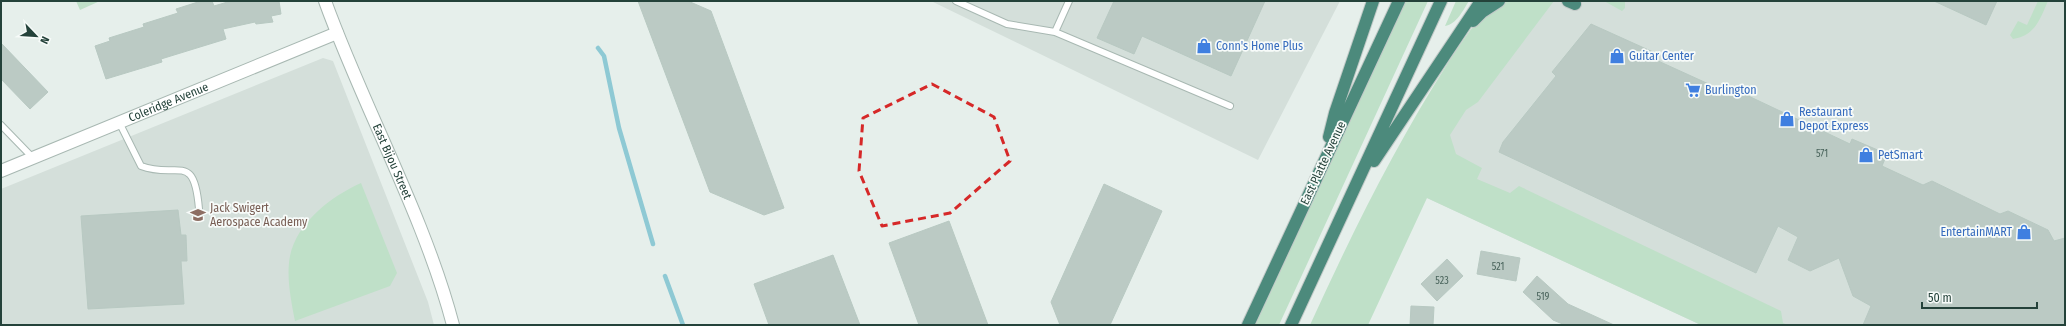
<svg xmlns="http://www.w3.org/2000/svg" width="2066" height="326" viewBox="0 0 2066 326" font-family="'Fira Sans Condensed',sans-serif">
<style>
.built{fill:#d4dfda}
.green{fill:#bfe0c8}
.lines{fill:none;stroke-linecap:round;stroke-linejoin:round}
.stream{stroke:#8ec9d4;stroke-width:4.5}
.building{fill:#bbcac4;stroke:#b8c9c2}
.service-casing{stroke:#a8b8b2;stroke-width:8}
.tertiary-casing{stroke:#a8b8b2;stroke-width:14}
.trunk-casing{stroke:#c2cac8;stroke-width:14}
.service{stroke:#fff;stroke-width:6}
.tertiary{stroke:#fff;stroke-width:12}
.trunk{stroke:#4c8a7c;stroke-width:12}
.marked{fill:none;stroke:#d62828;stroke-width:3;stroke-dasharray:8 5;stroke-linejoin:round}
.labels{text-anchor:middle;stroke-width:3.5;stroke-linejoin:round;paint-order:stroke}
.number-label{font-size:10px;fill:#4a645c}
.shop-label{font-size:12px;fill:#366cbe;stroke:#f7fbf9;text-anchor:start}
.street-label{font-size:12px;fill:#24423a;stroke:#f7fbf9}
.education-label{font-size:12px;fill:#785e54;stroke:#f7fbf9;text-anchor:start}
</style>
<rect width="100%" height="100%" fill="#e6efeb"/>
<!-- built -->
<path class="built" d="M931 1H1340L1258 160Z
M1491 1H2065V325H1701L1427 198 1448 63Z
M323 58 333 61 428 302 434 325H1V189Z"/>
<!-- green -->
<path class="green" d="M76 1H100L80 10Z
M1404 1H1428L1279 325H1255Z
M1456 1H1469C1463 10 1457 24 1445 26Z
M1491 1H1554L1478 102 1466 110 1450 135 1456 154 1482 168 1477 179 1510 193 1519 186 1781 311 1783 323 1788 325H1701L1427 198 1368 325H1310C1351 235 1395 146 1448 63 1461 42 1477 22 1491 1Z
M1604 1 1625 2V8L1622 11Z
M2038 1H2048C2040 19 2035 36 2013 39L2010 35 2018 21 2027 25Z
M361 183 397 273 390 286 295 321C291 300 286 277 290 256 297 222 332 196 361 183Z"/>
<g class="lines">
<!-- stream -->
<path class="stream" d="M598 48 604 56 619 128 653 244
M665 276 683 325"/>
</g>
<!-- building -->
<path class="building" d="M201 1H212L214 6 231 1H279L281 14 271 16 273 22 256 24 255 22 223 29 226 39 161 59 162 62 106 79 95 46 110 41 109 38 144 27 143 24 178 13 176 9Z
M638 1H688L711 11 784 208 764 215 710 192Z
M1114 1H1265L1231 76 1142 36 1134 54 1097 38Z
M1934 1H1997L1986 25Z
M1591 24 1653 52 1656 60 1735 96 1742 93 1850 144 1852 139 1887 154 1882 166 1923 185 1932 181 2000 214 2008 211 2048 230 2054 241 2065 238V325H1863L1871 306 1853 296 1839 258 1810 271 1788 260 1798 237 1778 226 1756 273 1499 152 1503 142 1556 76 1552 72Z
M1 43 48 92 30 109 1 79Z
M1104 184 1162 211 1110 325H1060L1051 302Z
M178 210 181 235H186L187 261H181L184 304 88 309 81 216Z
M949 221 988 325H919L889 243Z
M1481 251 1520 258 1516 281 1477 274Z
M833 255 860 325H769L754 284Z
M1447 259 1463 276 1437 301 1421 284Z
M1537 276 1568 304 1614 325H1565L1553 320 1523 292Z
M1411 306 1434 307 1433 325H1410Z"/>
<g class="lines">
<!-- service casing -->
<g class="service-casing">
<path id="service" d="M956 1 1007 24 1055 32 1230 106
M1055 32 1069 1
M119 122 141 166C178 180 194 150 199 209
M1 125 33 158"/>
</g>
<!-- tertiary casing -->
<g class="tertiary-casing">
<g id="tertiary">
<path id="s1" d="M325 1C364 109 424 215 453 325"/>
<path id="s2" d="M1 171 337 33"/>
</g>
</g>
<!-- trunk casing -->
<g class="trunk-casing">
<path id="trunk" d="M1568 1 1575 4
M1473 21 1482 12 1499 1
M1329 137 1335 113 1373 1
M1374 161 1481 1
M1248 325 1399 1
M1291 325 1441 1"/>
</g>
<!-- service -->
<use href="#service" class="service"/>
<!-- tertiary -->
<use href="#tertiary" class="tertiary"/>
<!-- trunk -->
<use href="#trunk" class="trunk"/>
</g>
<!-- marked area -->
<path class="marked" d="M932 84 994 117 1010 161 950 213 882 226 859 171 863 118Z"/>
<!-- icons -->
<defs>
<g id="shop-bare" transform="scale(1.2)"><path d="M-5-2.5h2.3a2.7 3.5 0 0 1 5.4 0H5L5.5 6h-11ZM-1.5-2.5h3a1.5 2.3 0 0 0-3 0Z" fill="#3f7fe0" stroke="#f7fbf9" stroke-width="2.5" paint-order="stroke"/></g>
<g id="supermarket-bare" transform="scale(1.2)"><path d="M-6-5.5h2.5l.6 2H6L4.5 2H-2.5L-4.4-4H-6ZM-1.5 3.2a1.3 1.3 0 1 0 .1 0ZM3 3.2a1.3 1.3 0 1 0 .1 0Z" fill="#3f7fe0" stroke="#f7fbf9" stroke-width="2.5" paint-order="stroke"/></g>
<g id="school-bare" transform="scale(1.2)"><path d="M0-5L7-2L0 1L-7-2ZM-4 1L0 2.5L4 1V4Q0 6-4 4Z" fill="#8d6e63" stroke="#f7fbf9" stroke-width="2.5" paint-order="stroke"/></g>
</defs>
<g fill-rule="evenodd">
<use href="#shop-bare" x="1204" y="46"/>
<use href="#shop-bare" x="1617" y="56"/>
<use href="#supermarket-bare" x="1693" y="90"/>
<use href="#shop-bare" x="1787" y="119"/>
<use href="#shop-bare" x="1866" y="155"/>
<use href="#school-bare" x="198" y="215"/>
<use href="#shop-bare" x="2024" y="232"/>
</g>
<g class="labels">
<!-- number labels -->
<g class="number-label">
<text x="1822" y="157">571</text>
<text x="1498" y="270">521</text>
<text x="1442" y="284">523</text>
<text x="1543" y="300">519</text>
</g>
<!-- shop labels -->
<g class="shop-label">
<text x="1216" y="50">Conn's Home Plus</text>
<text x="1629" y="60">Guitar Center</text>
<text x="1705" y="94">Burlington</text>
<text x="1799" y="116">Restaurant<tspan x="1799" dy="14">Depot Express</tspan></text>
<text x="1878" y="159">PetSmart</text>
<text x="2012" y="236" text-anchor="end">EntertainMART</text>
</g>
<!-- street labels -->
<g class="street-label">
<text dy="4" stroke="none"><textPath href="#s2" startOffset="181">Coleridge Avenue</textPath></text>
<text dy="4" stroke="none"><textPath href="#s1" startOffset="174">East Bijou Street</textPath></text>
<text transform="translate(1323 163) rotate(-65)" y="4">East Platte Avenue</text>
</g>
<!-- education labels -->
<g class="education-label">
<text x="210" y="212">Jack Swigert<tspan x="210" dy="14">Aerospace Academy</tspan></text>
</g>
</g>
<!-- border -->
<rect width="2066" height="326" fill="none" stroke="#24423a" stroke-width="4"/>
<!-- north arrow -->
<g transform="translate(36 36) rotate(115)" stroke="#f7fbf9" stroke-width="3" paint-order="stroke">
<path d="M0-3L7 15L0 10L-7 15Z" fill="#24423a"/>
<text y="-6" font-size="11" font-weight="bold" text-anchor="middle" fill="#24423a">N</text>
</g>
<!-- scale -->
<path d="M1922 302v6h115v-6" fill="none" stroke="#24423a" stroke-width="2"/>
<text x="1928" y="302" font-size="12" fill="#24423a" stroke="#f7fbf9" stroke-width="3" paint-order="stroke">50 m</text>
</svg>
